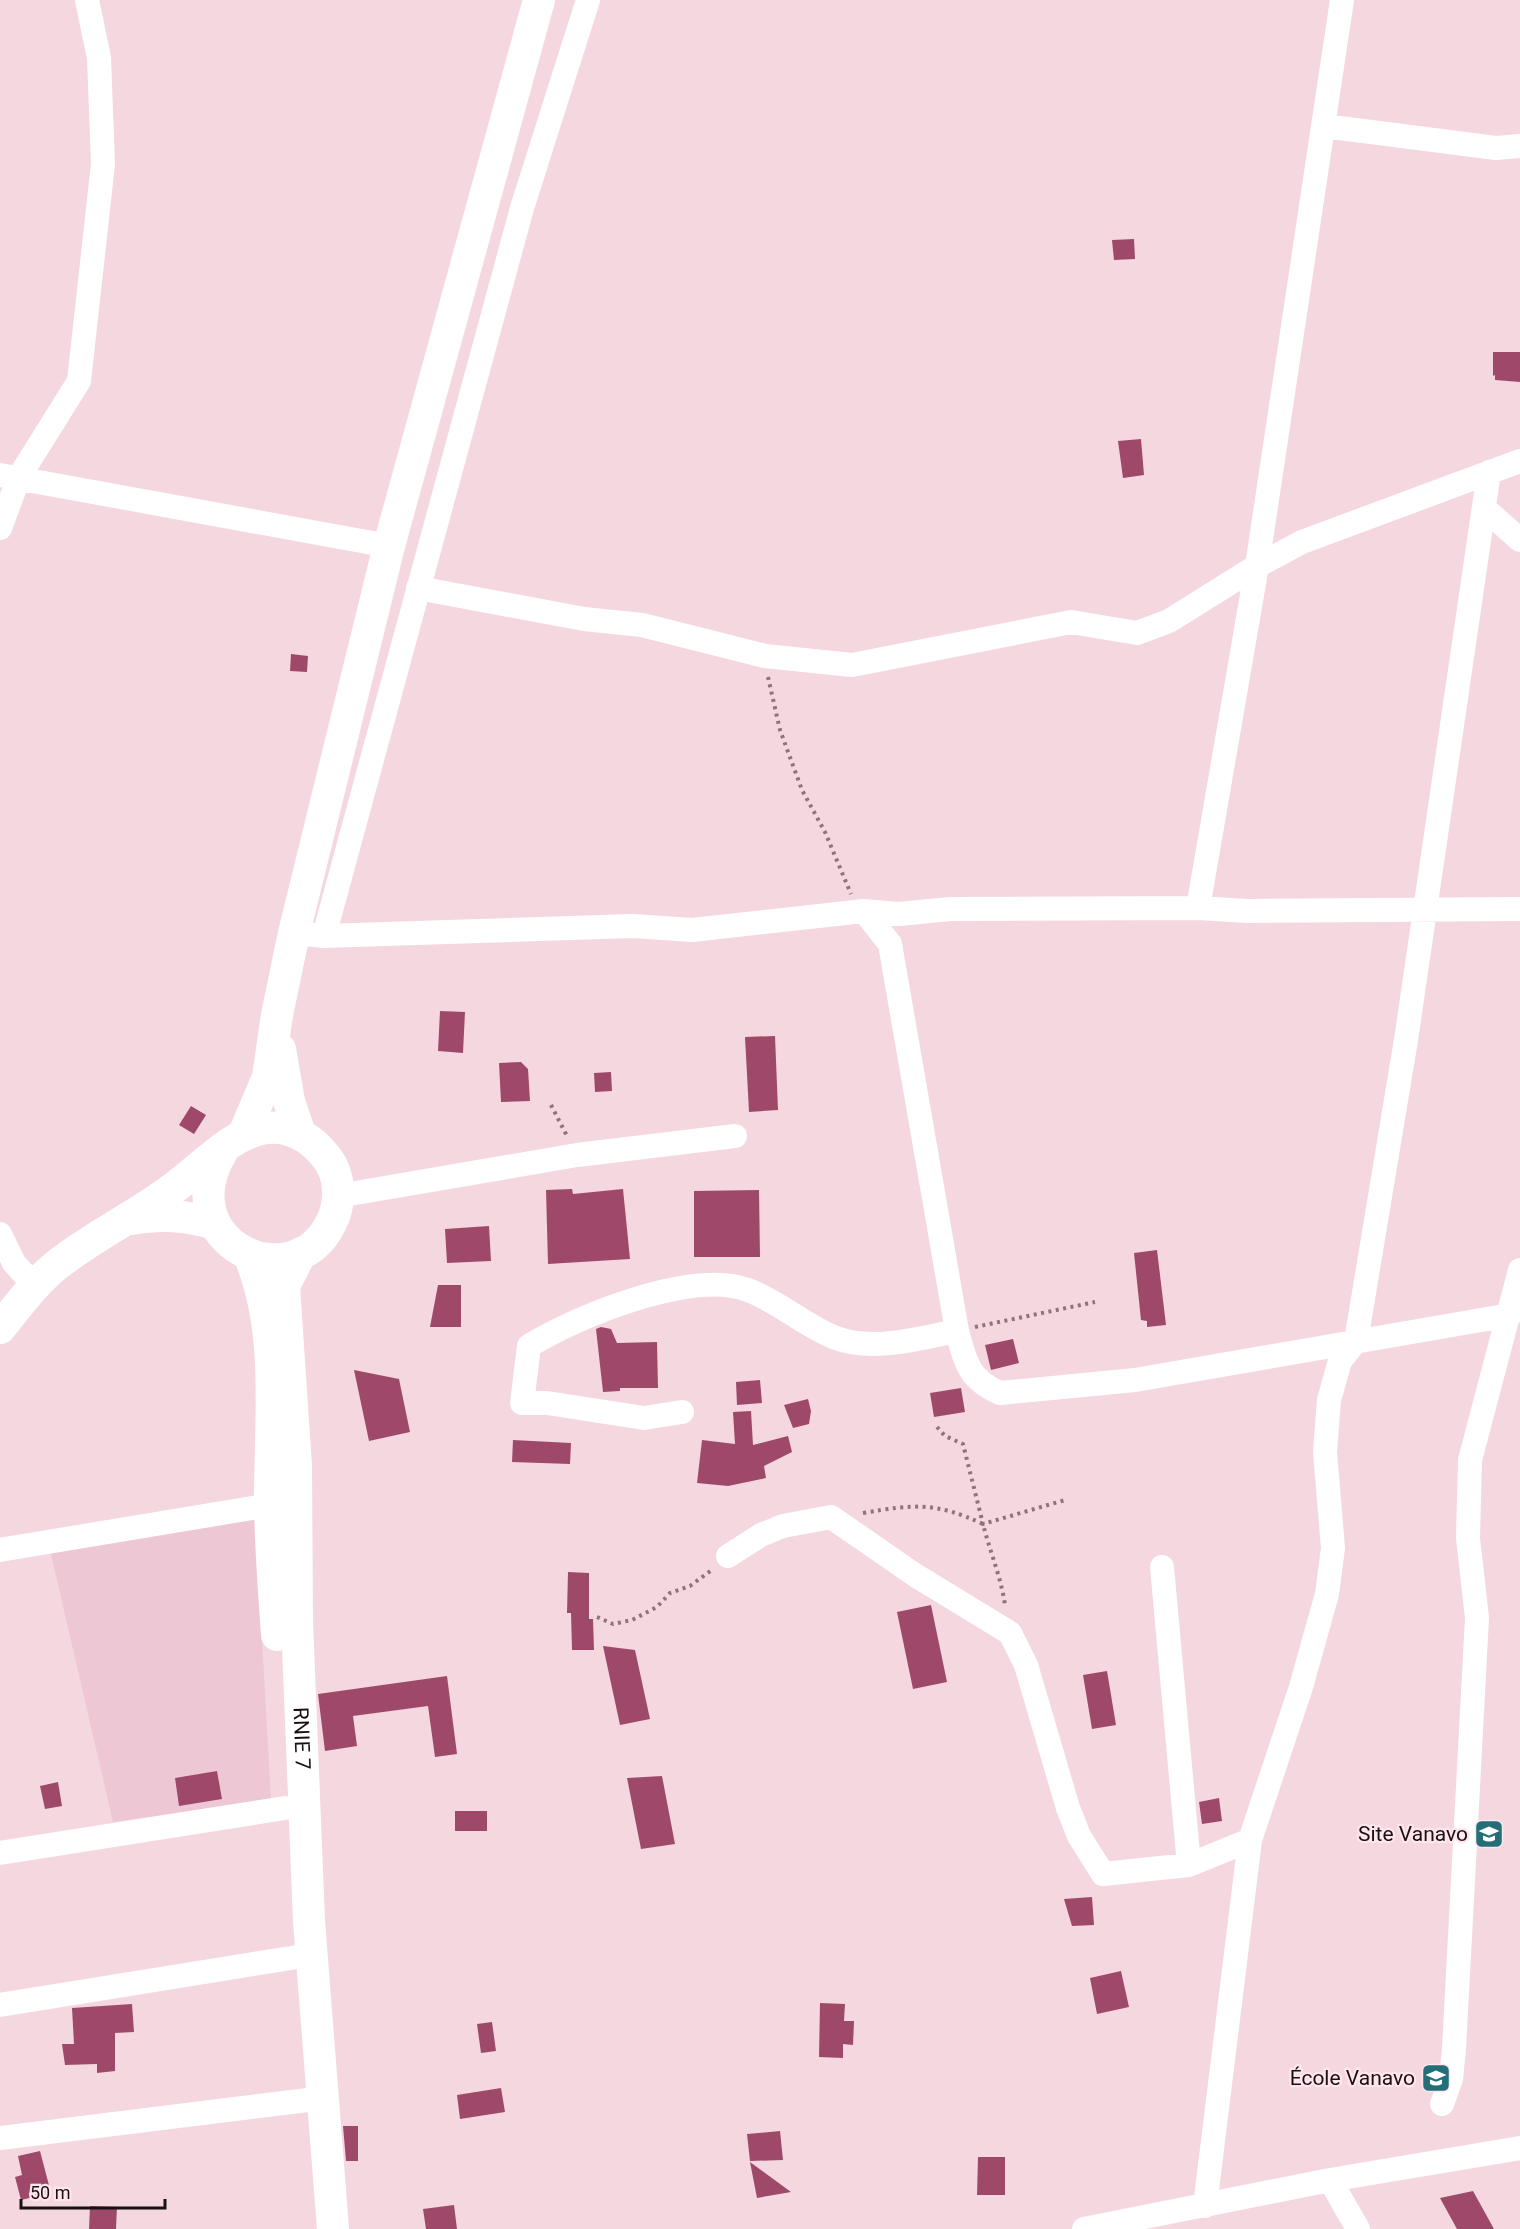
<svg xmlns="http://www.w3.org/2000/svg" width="1520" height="2229" viewBox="0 0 1520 2229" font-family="Roboto,sans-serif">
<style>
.built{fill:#edc7d3}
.building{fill:#9f496a}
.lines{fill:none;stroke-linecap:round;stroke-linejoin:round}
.path{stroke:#8a757c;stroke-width:4;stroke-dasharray:3 4.5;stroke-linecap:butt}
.minor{stroke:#fff;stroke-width:24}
.major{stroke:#fff;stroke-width:32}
.labels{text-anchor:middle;stroke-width:4.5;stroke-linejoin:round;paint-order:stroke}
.street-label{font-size:21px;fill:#1a1014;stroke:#ffe6ed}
.poi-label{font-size:21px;fill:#1a1014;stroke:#ffe6ed;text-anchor:end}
</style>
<rect width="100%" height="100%" fill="#f5d7e0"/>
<!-- built -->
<path class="built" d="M255 1518 271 1799 113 1822 50 1550Z"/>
<!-- building -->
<path class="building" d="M1134 239 1135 259 1114 260 1112 240Z
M1493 352H1520V382L1495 380V375L1493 376Z
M1141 439 1144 475 1123 478 1118 441Z
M291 654 308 656 307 672 290 671Z
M440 1011 465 1012 463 1053 438 1051Z
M775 1036 778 1110 749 1112 745 1037Z
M521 1062 528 1069 530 1101 501 1102 499 1063Z
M611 1072 612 1091 595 1092 594 1073Z
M191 1106 206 1115 194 1134 179 1125Z
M572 1189 573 1194 623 1189 630 1259 548 1264 546 1190Z
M759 1190 760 1257H694V1191Z
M489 1226 491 1261 447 1263 445 1229Z
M1157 1250 1166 1325 1147 1327V1321L1141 1320 1134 1253Z
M438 1285H461V1327H430Z
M601 1327 611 1329 617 1343 657 1342 658 1388H620V1391L603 1392 596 1329Z
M1013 1339 1019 1363 991 1370 985 1345Z
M354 1370 399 1379 410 1432 369 1441Z
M760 1380 762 1403 737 1405 736 1382Z
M961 1388 965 1412 934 1417 930 1393Z
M808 1399 811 1411 809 1424 793 1428 784 1405Z
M751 1411 753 1445 788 1436 792 1452 764 1466 766 1478 728 1486 697 1483 702 1440 735 1444 733 1412Z
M513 1440 571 1443 570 1464 512 1462Z
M568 1572 589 1573V1619H593L594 1650H572L571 1613H567Z
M931 1605 947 1682 913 1689 897 1612Z
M603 1646 635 1650 650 1719 620 1725Z
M1107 1671 1116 1725 1092 1729 1083 1675Z
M447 1676 457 1754 435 1757 428 1706 353 1716 357 1746 325 1751 318 1694Z
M217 1771 222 1799 179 1806 175 1778Z
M662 1776 675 1844 641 1849 627 1778Z
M58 1782 62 1806 45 1809 40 1786Z
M1219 1798 1222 1821 1202 1824 1199 1802Z
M455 1811H487V1831H455Z
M1092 1897 1094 1925 1072 1926 1064 1899Z
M1121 1971 1129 2007 1097 2014 1090 1978Z
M820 2003 845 2004 844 2021H854L853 2045 843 2044V2058L819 2057Z
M132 2004 134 2032 115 2033V2071L97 2073V2064L65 2065 62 2044H74L72 2008Z
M492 2022 496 2051 481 2053 477 2024Z
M501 2088 505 2112 460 2119 457 2095Z
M343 2126H358V2161H346Z
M780 2131 783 2160 750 2161 747 2134Z
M40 2151 51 2193 21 2200 15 2177 22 2175 18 2156Z
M978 2157H1005V2195H977Z
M750 2162 791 2192 757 2198Z
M1473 2191 1494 2229H1457L1440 2198Z
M454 2205 457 2229H426L423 2209Z
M90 2206 117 2207 116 2229H89Z"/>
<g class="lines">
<!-- path -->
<path class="path" d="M768 677 780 730 802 790 825 832 851 894
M551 1105 567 1136
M975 1327 1095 1302
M937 1427 945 1436 963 1444 983 1524 1065 1500
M863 1513C915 1504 935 1502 983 1524 990 1552 1001 1577 1005 1605
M597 1617 613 1624 632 1620 657 1607 670 1593 690 1586 713 1569"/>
<!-- minor -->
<path class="minor" d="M1324 126 1496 148 1520 146
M0 475 389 546
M1484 508 1520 540
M0 528 19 477 79 381 103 164 99 58 87 0
M418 588 584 619 642 625 765 656 852 665 1071 622 1137 633 1169 621 1257 566 1302 542 1520 461
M1198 908 1257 566 1342 0
M864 911 890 944 957 1331C966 1363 968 1379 1000 1393L1135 1380 1510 1315
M294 933 324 936 633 926 692 930 864 911 899 914 950 909 1198 908 1247 911 1520 909
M324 936 522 208 588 0
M338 1196 577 1155 735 1136
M0 1234 14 1263 34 1285
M682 1412 644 1418 547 1403H522L529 1346C577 1316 693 1269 748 1290 780 1302 805 1326 836 1338 873 1352 920 1338 957 1331
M0 1550 270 1505
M728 1556 761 1535 783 1526 831 1517 915 1575 1010 1633 1026 1665 1068 1808 1079 1836 1103 1874 1189 1865 1250 1840
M1162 1567 1189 1865
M0 1853 285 1808
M0 2005 297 1957
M1442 2104 1451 2079 1454 2049 1477 1618 1468 1538 1470 1460 1520 1270
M0 2138 308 2100
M1330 2180 1358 2229
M1205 2206 1250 1840 1301 1687 1327 1594 1333 1548 1325 1452 1329 1400 1340 1361 1356 1341 1406 1040 1489 472
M1084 2229 1330 2180 1520 2148"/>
<!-- major -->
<g class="major">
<path d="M280 1049 289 1101 300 1134"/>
<path d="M244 1134 268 1077 277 1015 294 933 389 546 539 0"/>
<path d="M131 1219C161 1214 185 1215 215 1224"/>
<path id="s1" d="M301 1253 284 1286 296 1466 297 1621 309 1921 333 2229"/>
<path d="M249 1255C281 1330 270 1419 270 1498 270 1544 274 1590 277 1635"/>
<path d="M0 1328C18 1306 35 1282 58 1264 95 1235 138 1215 175 1187 201 1168 229 1136 261 1129 288 1123 312 1138 327 1158 341 1176 341 1204 331 1223 293 1301 166 1242 223 1150"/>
</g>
</g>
<!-- icons -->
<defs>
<g id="school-square" transform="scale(1.5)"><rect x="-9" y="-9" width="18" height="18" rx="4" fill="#246e78" stroke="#ffe6ed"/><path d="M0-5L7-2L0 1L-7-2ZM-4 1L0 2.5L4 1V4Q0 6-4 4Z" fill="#fff"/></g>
</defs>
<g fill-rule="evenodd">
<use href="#school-square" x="1489" y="1834"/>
<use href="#school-square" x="1436" y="2078"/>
</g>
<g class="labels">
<!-- street labels -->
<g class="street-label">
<text dy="7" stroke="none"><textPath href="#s1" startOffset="490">RNIE 7</textPath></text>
</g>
<!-- poi labels -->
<g class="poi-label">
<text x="1468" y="1841">Site Vanavo</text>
<text x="1415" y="2085">École Vanavo</text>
</g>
</g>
<!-- scale -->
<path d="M21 2199v9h144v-9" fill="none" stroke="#1a1014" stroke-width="3"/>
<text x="30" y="2199" font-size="18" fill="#1a1014" stroke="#ffe6ed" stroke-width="4.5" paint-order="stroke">50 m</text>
</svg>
